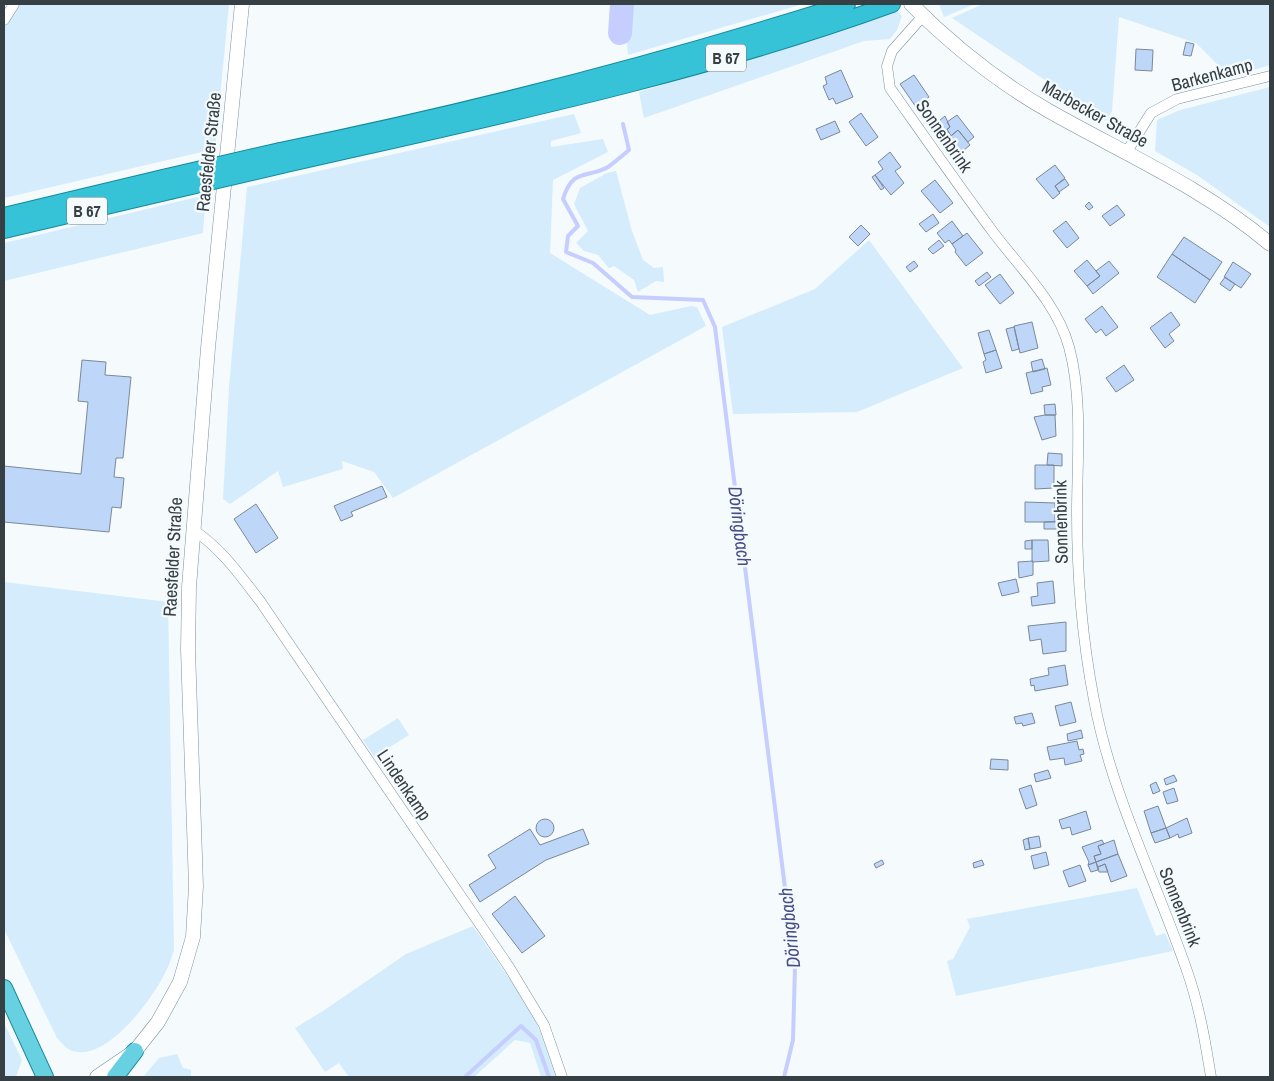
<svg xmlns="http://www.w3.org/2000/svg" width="1274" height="1081" viewBox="0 0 1274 1081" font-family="'Archivo Narrow',sans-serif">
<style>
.green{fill:#d4ecfb}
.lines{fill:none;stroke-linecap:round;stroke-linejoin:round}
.stream{stroke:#c5cefe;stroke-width:4}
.river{stroke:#c5cefe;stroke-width:24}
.building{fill:#bed7f9;stroke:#7b889a}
.minor-casing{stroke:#7b909d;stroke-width:11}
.secondary-casing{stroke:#7b909d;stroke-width:15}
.primary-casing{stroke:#158a9d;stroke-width:18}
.trunk-casing{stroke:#158a9d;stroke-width:18}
.minor{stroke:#fff;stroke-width:10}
.secondary{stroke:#fff;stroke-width:14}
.primary{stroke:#68d1e1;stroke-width:16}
.trunk{stroke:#36c2d7;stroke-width:16}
.trunk-bridge-casing{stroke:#158a9d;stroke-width:18;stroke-linecap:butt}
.trunk-bridge{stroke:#36c2d7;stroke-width:16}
.labels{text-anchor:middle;stroke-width:4.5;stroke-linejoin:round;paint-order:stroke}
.shield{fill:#f5fafd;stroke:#6f777c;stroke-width:1}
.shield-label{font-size:16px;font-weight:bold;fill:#353f44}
.street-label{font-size:18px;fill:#353f44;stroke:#f5fafd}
.water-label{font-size:19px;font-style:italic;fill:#474d89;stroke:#f5fafd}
</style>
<rect width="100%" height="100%" fill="#f5fafd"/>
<!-- green -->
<path class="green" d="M20 4H229L215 149 4 198V19L8 22Z
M633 4H803L628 55 626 34 632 24Z
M939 4H975L944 17Z
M983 4H1270V65L1230 77 1196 43 1119 17 1112 111 1106 121 952 18Z
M897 10 902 16 897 30 890 39 864 41 644 118 639 92 806 42Z
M1270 87V227L1197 175 1155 151 1157 120 1180 110Z
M574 114 581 133 551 141V147L603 139 608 152 553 180 550 253 650 315 691 306 697 307 706 326 393 498 374 472 342 461 343 469 283 487 278 471 230 504 223 499 229 387 247 187Z
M616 171 632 231 643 260 654 268 663 267 664 282 656 281 638 292 634 280 614 266 609 268 598 255 584 251 576 243 588 231 574 204 580 188 607 173Z
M206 195 203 233 4 281V243Z
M869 240 963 368 857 412 733 414 722 327 815 289Z
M4 582 168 602 174 950C171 960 167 970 162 979 148 1004 102 1067 68 1049 64 1046 60 1041 57 1038L4 929Z
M398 718 409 735 374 757 363 740Z
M1137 888 1156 936 1165 933 1173 951 956 996 947 961 953 959 970 927 967 919Z
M473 926 528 1006 544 1039 557 1077H541L530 1043 515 1040 474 1077H349L339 1063 325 1072 295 1028 323 1011 406 954Z
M4 1023 22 1060 16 1077H4Z
M177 1054 183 1068 191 1070V1077H143L159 1058Z"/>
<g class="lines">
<!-- stream -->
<path class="stream" d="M623 124 629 150C622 156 615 162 608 167 587 179 573 167 563 199L578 226 568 236 566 252 593 263 632 297 703 300 715 327 795 968 793 1040 784 1077
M465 1077 521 1026 536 1040 549 1077"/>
<!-- river -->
<path class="river" d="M620 33 622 4"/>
</g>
<!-- building -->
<path class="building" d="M1186 42 1194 44 1191 56 1183 55Z
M1136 49 1153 50 1152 71 1135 70Z
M841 70 853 97 836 104 833 98 829 100 823 86 827 84 825 77Z
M914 75 929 97 916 107 900 84Z
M861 113 878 137 866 146 849 122Z
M957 115 974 137 968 142 958 130 951 136 947 129 950 127 947 122Z
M945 116 950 127 942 135 934 125Z
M835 121 840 132 821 140 816 129Z
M958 130 970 145 957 156 945 140 949 138 945 133 948 131 951 136Z
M890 152 901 167 895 171 904 183 891 195 875 175 883 169 878 162Z
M1055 165 1065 178 1055 186 1060 193 1053 199 1036 179Z
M875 175 884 188 881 190 872 177Z
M1065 179 1069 185 1059 192 1055 186Z
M935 180 953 203 940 213 921 191Z
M1089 202 1093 207 1089 210 1085 206Z
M1117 205 1125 215 1110 226 1102 216Z
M933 214 939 223 926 232 919 224Z
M952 221 963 236 952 244 949 240 945 243 937 233Z
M1066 221 1079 238 1067 248 1053 231Z
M861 225 870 234 858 246 849 237Z
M967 233 983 253 966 266 955 252 956 250 952 244Z
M1184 237 1222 262 1210 280 1172 254Z
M939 240 944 246 933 254 928 249Z
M1172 254 1210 280 1195 303 1157 277Z
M1087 260 1100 276 1087 286 1074 271Z
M914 261 918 266 910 272 906 267Z
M1109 261 1119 273 1093 294 1087 286 1100 276 1096 271Z
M1233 262 1251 274 1241 288 1224 277Z
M987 272 991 277 979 286 975 281Z
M1000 274 1014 293 1000 304 985 285Z
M1225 277 1235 284 1230 291 1220 284Z
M1102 306 1118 327 1106 336 1101 329 1096 333 1085 319Z
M1171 312 1180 325 1169 334 1174 341 1165 348 1150 328Z
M1032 322 1038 348 1020 353 1014 326Z
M1014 327 1019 349 1012 351 1006 329Z
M989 330 996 350 984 354 978 333Z
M996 350 1002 368 986 373 983 362 986 360 984 354Z
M1042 359 1045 369 1033 372 1031 362Z
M82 360 106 362 105 375 131 377 123 458H116L114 477 124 478 121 508 112 507 109 532 4 522V466L81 474 88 402 78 401Z
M1124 365 1134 380 1116 392 1106 378Z
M1047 368 1051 385 1042 387 1043 391 1031 394 1026 373Z
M1055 404 1056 415H1045L1044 405Z
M1045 415H1055L1056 436 1042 440 1034 417Z
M1048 453 1062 454V466L1047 465Z
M1035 465H1054V488L1035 489Z
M382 486 387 497 351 512 353 516 341 521 334 506Z
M1025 502 1055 503V522H1025Z
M256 504 278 538 256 553 234 519Z
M1062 521V529H1044V522Z
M1032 540V549H1025V541Z
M1032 540H1048L1049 561 1032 562Z
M1018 562 1033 561V575L1019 578Z
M1016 579 1019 592 1002 596 998 583Z
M1053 581 1055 603 1032 606 1031 597 1038 596 1037 583Z
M1066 622V651L1043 654 1041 639 1030 641 1028 626Z
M1065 665 1068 685 1035 691 1034 685 1031 686 1030 679 1049 675 1048 668Z
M1071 702 1076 722 1060 726 1055 706Z
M1032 713 1035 723 1023 726 1022 723 1016 724 1014 717Z
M1081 730 1083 738 1068 741 1067 734Z
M1077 741 1079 750 1083 749 1084 754 1080 755 1082 761 1065 765 1064 758 1050 760 1047 747Z
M991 759 1008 760V770L990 769Z
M1048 770 1051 778 1036 782 1034 774Z
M1174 775 1177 781 1166 785 1164 779Z
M1156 782 1160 791 1153 794 1150 785Z
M1031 785 1037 805 1026 809 1019 789Z
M1174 788 1178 801 1167 804 1163 792Z
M1158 806 1166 828 1151 833 1144 811Z
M1086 811 1091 829 1072 835 1070 827 1062 829 1059 820Z
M1187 818 1192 833 1179 838 1178 834 1170 838 1166 828Z
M536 828a9 9 0 1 1 18 0a9 9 0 1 1-18 0Z
M1166 828 1170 838 1155 843 1151 833Z
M530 829 540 845 583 829 589 844 546 860 480 902 469 885 496 868 488 855Z
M1039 836 1041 847 1030 849 1028 838Z
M1028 838 1030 849 1025 850 1023 840Z
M1102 840 1104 844 1098 846 1101 854 1094 856 1096 862 1088 865 1089 862 1082 847Z
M1114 840 1118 854 1096 862 1094 856 1101 854 1098 846Z
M1046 852 1049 865 1034 869 1031 856Z
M1118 854 1127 876 1111 882 1105 864 1098 867 1096 862Z
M882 860 884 864 876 868 874 864Z
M982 860 984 865 974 868 973 863Z
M1096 862 1098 870 1091 872 1088 865Z
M1105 864 1108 872H1099L1098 867Z
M1080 865 1086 881 1069 887 1063 871Z
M515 896 545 936 522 953 492 914Z"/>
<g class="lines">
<!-- minor casing -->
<g class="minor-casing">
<path id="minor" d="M923 16 892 51 887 66 890 88C924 136 958 185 993 232 1020 268 1057 303 1069 347 1083 398 1077 461 1077 513 1077 576 1082 638 1094 700 1111 793 1155 879 1186 968 1199 1004 1205 1040 1211 1077
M4 20 14 4
M1126 153 1151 113 1177 99 1270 76
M192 529C221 548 239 574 260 601L509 967 544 1025 562 1077"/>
</g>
<!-- secondary casing -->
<g class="secondary-casing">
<path id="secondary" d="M911 4C952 45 998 82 1049 111 1123 153 1204 188 1270 244
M97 1077 135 1051 158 1022 180 982 193 937 196 886 188 650 189 587 208 348 242 4"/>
</g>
<!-- primary casing -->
<g class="primary-casing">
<path id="primary" d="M4 988 45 1077
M115 1077 135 1051"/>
</g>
<!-- trunk casing -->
<g class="trunk-casing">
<path id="trunk" d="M280 151C472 112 661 63 847 4
M282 165C488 118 693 76 892 4
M4 216 167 177
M4 230 170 191"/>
</g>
<!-- minor -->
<use href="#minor" class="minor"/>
<!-- secondary -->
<use href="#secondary" class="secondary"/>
<!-- primary -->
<use href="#primary" class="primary"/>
<!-- trunk -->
<use href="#trunk" class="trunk"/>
<!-- trunk-bridge casing -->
<g class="trunk-bridge-casing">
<path id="trunk-bridge" d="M167 177 280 151
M170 191 282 165"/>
</g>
<!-- trunk-bridge -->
<use href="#trunk-bridge" class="trunk-bridge"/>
</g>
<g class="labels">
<!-- shield labels -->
<g class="shield">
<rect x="706" y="44.5" width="40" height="27" rx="4"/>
<rect x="67" y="197.5" width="40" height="27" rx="4"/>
</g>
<g class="shield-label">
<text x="726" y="64">B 67</text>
<text x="87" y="217">B 67</text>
</g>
<!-- street labels -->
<g class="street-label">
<text transform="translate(1212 75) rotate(-15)" y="6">Barkenkamp</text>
<text transform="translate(1095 114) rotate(29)" y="6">Marbecker Straße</text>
<text transform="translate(944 136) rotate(55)" y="6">Sonnenbrink</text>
<text transform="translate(209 152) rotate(-84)" y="6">Raesfelder Straße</text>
<text transform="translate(1061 522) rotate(-91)" y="6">Sonnenbrink</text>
<text transform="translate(173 557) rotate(-87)" y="6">Raesfelder Straße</text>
<text transform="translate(404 785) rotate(56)" y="6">Lindenkamp</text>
<text transform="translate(1180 907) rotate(68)" y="6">Sonnenbrink</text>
</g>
<!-- water labels -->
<g class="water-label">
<text transform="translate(740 526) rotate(83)" y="7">Döringbach</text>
<text transform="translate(789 928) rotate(-96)" y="7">Döringbach</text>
</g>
</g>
<!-- border -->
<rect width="1274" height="1081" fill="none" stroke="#353f44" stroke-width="10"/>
</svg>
